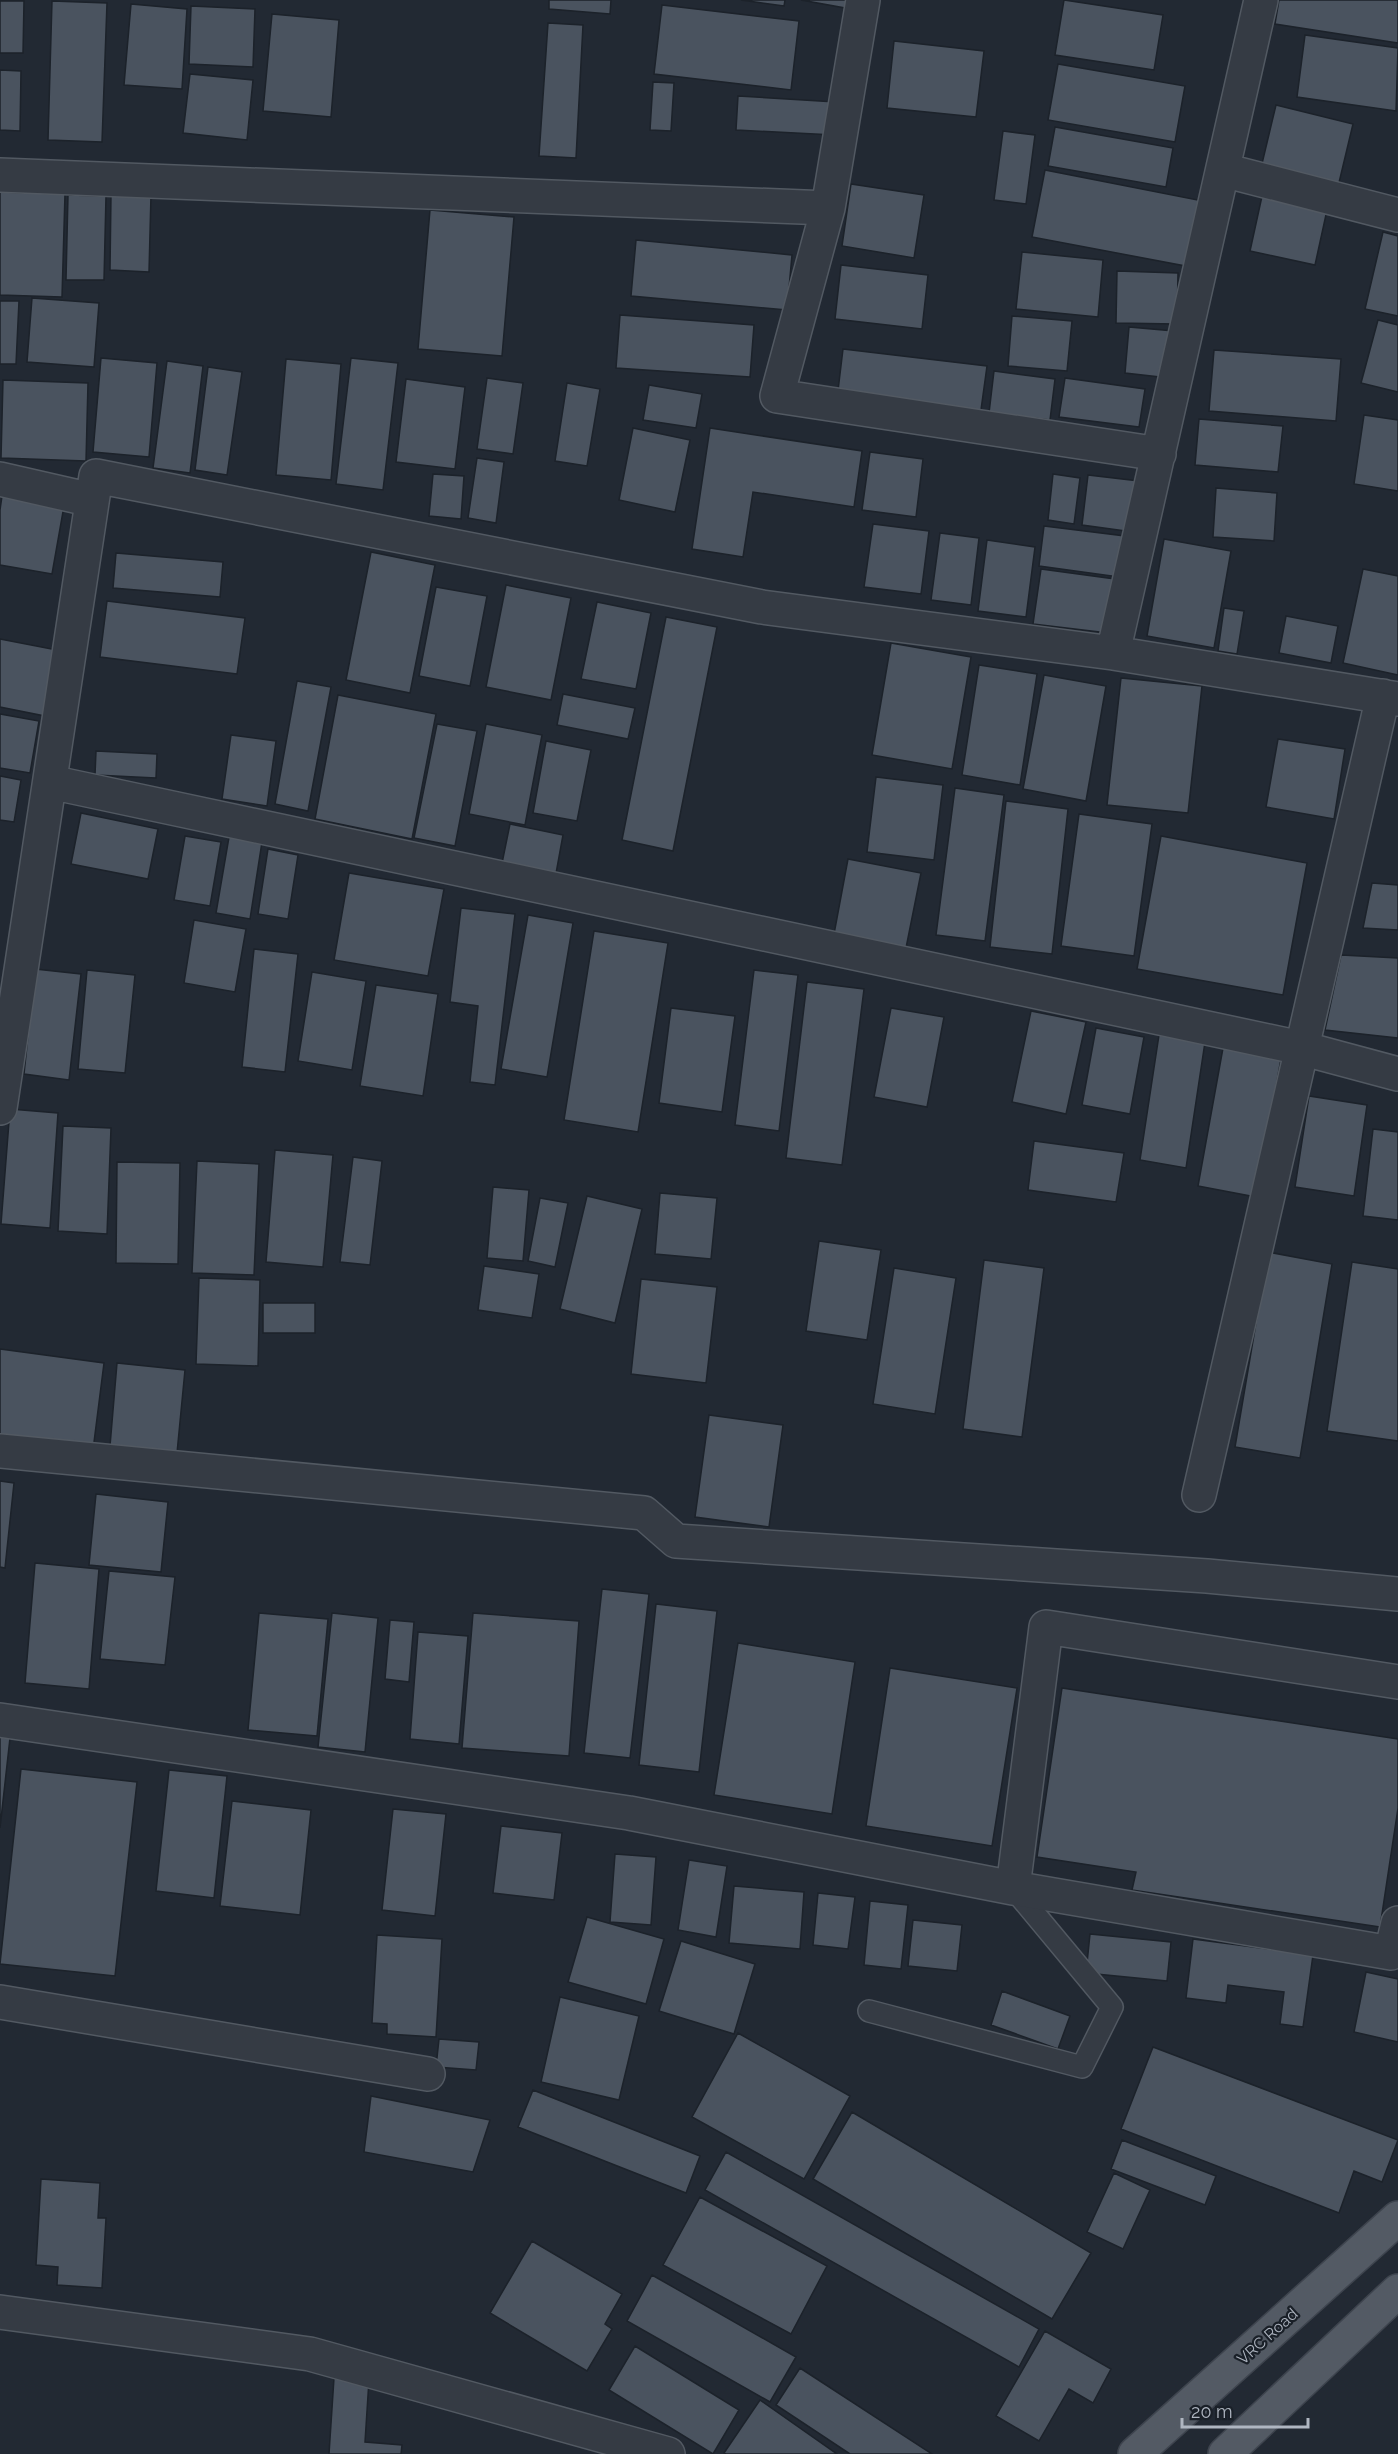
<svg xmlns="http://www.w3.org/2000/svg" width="1398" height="2454" viewBox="0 0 1398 2454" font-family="Raleway,sans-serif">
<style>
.building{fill:#4a535f;stroke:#1c222a;stroke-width:1.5}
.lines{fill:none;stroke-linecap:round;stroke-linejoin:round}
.service-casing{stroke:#525962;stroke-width:24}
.minor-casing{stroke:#525962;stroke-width:36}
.primary-casing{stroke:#3e444e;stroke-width:36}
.service{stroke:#353b44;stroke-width:21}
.minor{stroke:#353b44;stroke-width:33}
.primary{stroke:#535a64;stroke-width:33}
.labels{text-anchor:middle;stroke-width:4.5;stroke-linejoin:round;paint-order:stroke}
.street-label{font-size:16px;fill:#afb6c1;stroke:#1a2028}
</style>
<rect width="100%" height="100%" fill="#222933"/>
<!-- building -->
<path class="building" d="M549 0H611L610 14 549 9Z
M741 0H785L784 6Z
M801 0H852L851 9Z
M1064 0 1163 15 1154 70 1055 55Z
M1279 0H1398V43L1275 24Z
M0 1H24L23 53H0Z
M52 1 107 3 102 142 48 140Z
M131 4 187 9 182 89 124 85Z
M662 5 799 21 791 90 654 74Z
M191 6 255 9 253 67 189 64Z
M272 14 339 20 331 117 263 111Z
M548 23 583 25 576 158 539 156Z
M1305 35 1398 48 1396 111 1297 97Z
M894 41 984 51 976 117 887 108Z
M1058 64 1185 86 1175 142 1048 120Z
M0 70 21 71 20 131 0 130Z
M190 74 253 80 247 140 183 133Z
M653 82 674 83 671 131 650 130Z
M738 96 836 102 834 135 736 130Z
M1276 105 1353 124 1337 191 1260 172Z
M1055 127 1173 148 1166 187 1048 166Z
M1003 131 1035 135 1026 204 994 200Z
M1045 170 1203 201 1191 267 1032 237Z
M851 184 924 195 914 258 842 246Z
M1264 187 1329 201 1315 265 1250 251Z
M0 192 65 194 62 297 0 295Z
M111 194 151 195 149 272 110 270Z
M68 195 106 196 104 280H66Z
M430 210 514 217 502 356 418 349Z
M1383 232 1398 236V316L1365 309Z
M636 240 792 255 787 310 631 296Z
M1022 252 1103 260 1098 317 1016 309Z
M841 265 928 275 922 329 835 319Z
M1117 271 1178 273 1177 324 1116 323Z
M32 298 99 303 94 367 27 362Z
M0 301H19L16 364H0Z
M620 315 754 325 750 377 616 368Z
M1012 316 1072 321 1067 371 1008 366Z
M1378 320 1398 325V392L1361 383Z
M1129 327 1174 331 1169 378 1125 373Z
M843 349 987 366 980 417 837 399Z
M1214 350 1341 359 1336 421 1209 411Z
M101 358 157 363 149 457 93 452Z
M351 358 398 363 383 490 336 484Z
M286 359 341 364 331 480 276 475Z
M167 361 203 366 190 473 153 468Z
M208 367 242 372 227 475 195 470Z
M994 371 1055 379 1050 420 989 413Z
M487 378 523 383 513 454 477 449Z
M1065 378 1145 389 1139 427 1059 417Z
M406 379 465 387 455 469 396 462Z
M3 380 88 383 86 461 1 458Z
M567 383 600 389 587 466 555 461Z
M649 385 702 394 696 428 643 420Z
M1364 415 1398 420V491L1354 484Z
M1199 419 1283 426 1278 472 1195 465Z
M633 428 690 440 675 512 619 500Z
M710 428 862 451 854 507 753 492 743 557 692 549Z
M870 452 923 459 916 517 862 510Z
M477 458 504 462 496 523 468 518Z
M433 474 464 476 461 519 429 516Z
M1053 474 1080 478 1074 524 1048 520Z
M1088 475 1139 481 1133 532 1082 525Z
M1216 488 1277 493 1274 541 1213 537Z
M2 496 64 506 52 574 0 565V510Z
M873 524 929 531 921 594 864 587Z
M1044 526 1125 536 1119 577 1039 566Z
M940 533 979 538 971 605 931 600Z
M1164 539 1231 551 1214 648 1147 636Z
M987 540 1035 547 1026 617 978 611Z
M371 552 435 565 410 693 346 680Z
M116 553 223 562 220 597 113 588Z
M1041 569 1115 579 1108 633 1033 624Z
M1363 569 1398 576V675L1343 663Z
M506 585 571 598 551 700 486 687Z
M436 587 487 596 470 686 419 676Z
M107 601 245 618 237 674 100 657Z
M597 602 651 613 636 689 581 679Z
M1224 608 1244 611 1237 654 1218 651Z
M1286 616 1338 626 1331 663 1279 653Z
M666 617 717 627 673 851 622 840Z
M0 639 57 650 45 716 0 707Z
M891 643 971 657 952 769 872 755Z
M979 665 1037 674 1020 785 962 775Z
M1044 675 1106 686 1086 801 1023 789Z
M1121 678 1202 686 1188 813 1107 805Z
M297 681 331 687 308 811 275 804Z
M563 694 635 708 628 739 557 725Z
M338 695 436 714 412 839 315 819Z
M0 714 39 721 30 773 0 768Z
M437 724 477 731 455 846 414 838Z
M486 724 542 735 525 825 469 814Z
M231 735 276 741 267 806 222 799Z
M1278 739 1345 749 1334 819 1266 807Z
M546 741 591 750 577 821 533 813Z
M96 751 157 754 156 778 95 775Z
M0 776 21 780 14 822 0 820Z
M876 777 943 785 934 860 867 852Z
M955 788 1004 795 985 941 936 935Z
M1006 801 1068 809 1052 954 990 947Z
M81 813 158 829 148 879 71 864Z
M1079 814 1152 824 1134 956 1061 946Z
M510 824 563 835 555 879 501 868Z
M185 836 221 842 210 906 174 900Z
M1161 836 1307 863 1283 995 1137 969Z
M229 837 262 842 250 919 216 913Z
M268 849 298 855 288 919 258 914Z
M848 859 921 873 906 948 834 934Z
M349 873 444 889 428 976 334 960Z
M1372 883 1398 885V930L1363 928Z
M461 908 515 914 495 1085 470 1082 478 1006 450 1002Z
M528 915 573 923 547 1077 501 1069Z
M194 920 246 929 235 992 184 983Z
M594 931 668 943 638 1132 564 1120Z
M254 949 298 954 285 1072 242 1067Z
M1341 955 1398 958V1038L1325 1030Z
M35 969 81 974 69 1080 24 1074Z
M87 970 135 975 125 1073 78 1069Z
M754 970 798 975 779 1131 735 1125Z
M312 972 366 981 352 1070 298 1061Z
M807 982 864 989 842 1165 786 1158Z
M376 985 438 994 423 1096 360 1086Z
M671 1008 735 1016 722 1112 659 1103Z
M891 1008 944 1017 927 1107 874 1097Z
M1031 1011 1086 1022 1066 1114 1012 1102Z
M1096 1028 1144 1037 1130 1114 1082 1105Z
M1159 1035 1205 1042 1186 1168 1140 1160Z
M1223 1048 1281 1059 1256 1197 1198 1186Z
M1309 1096 1367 1105 1354 1196 1295 1187Z
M10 1109 58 1113 50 1228 1 1224Z
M63 1126 111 1128 107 1234 58 1231Z
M1373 1129 1398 1132V1220L1363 1216Z
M1034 1141 1124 1153 1116 1202 1028 1190Z
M275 1150 333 1155 323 1267 266 1262Z
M353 1157 382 1161 370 1265 340 1262Z
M197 1161 259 1164 254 1275 192 1273Z
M117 1162 180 1163 178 1264 116 1263Z
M493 1187 529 1190 523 1261 487 1258Z
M660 1193 717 1198 711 1259 655 1254Z
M587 1196 642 1209 615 1323 560 1309Z
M540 1198 568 1203 555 1267 528 1261Z
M819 1241 881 1250 867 1340 806 1331Z
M1268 1252 1332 1264 1300 1458 1235 1447Z
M984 1260 1044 1268 1022 1437 963 1429Z
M1352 1262 1398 1269V1441L1327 1431Z
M484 1266 539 1274 532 1318 478 1310Z
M894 1268 956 1278 935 1414 873 1404Z
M199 1278 260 1280 258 1366 196 1364Z
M641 1279 717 1287 706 1383 631 1374Z
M263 1303H315V1333H263Z
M0 1349 104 1363 93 1450 0 1439Z
M117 1363 185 1370 177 1453 110 1446Z
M709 1415 783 1425 769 1527 695 1517Z
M0 1481 14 1483 5 1568 0 1567Z
M96 1494 168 1502 161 1572 89 1565Z
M35 1563 99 1569 89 1689 25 1683Z
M109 1571 175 1577 165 1665 100 1659Z
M602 1589 649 1594 630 1758 584 1753Z
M656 1604 717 1611 699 1772 639 1765Z
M259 1613 328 1619 317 1736 248 1730Z
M332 1613 378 1618 365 1752 318 1747Z
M473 1613 579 1621 569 1756 462 1748Z
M390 1620 414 1622 409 1682 385 1679Z
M418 1632 468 1636 459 1744 410 1739Z
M738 1643 855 1662 832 1814 714 1795Z
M890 1668 1017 1688 992 1846 866 1826Z
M1062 1688 1398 1739V1808L1380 1927 1132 1890 1136 1872 1037 1857Z
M0 1737 10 1738 0 1828Z
M21 1769 137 1782 115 1976 0 1964Z
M169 1770 227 1776 214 1898 156 1891Z
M232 1801 311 1810 300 1915 220 1906Z
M393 1809 446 1814 435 1916 382 1910Z
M501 1826 562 1833 554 1900 493 1893Z
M615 1854 656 1857 651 1925 610 1922Z
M689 1860 727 1866 716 1937 678 1930Z
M734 1886 804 1892 800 1949 729 1943Z
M818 1893 855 1897 848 1949 813 1945Z
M870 1901 908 1905 901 1969 864 1965Z
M587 1917 664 1939 646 2004 568 1982Z
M913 1920 962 1925 957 1971 908 1966Z
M1090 1934 1171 1942 1167 1981 1086 1973Z
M377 1935 442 1939 436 2037 387 2034V2024L372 2023Z
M1193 1939 1313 1955 1303 2027 1280 2024 1284 1992 1228 1985 1226 2003 1186 1998Z
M681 1941 755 1964 734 2034 659 2011Z
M1366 1972 1398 1979V2042L1354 2032Z
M1002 1991 1070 2016 1058 2049 991 2025Z
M560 1997 639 2016 619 2100 541 2082Z
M738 2033 850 2096 804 2179 692 2117Z
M439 2039 479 2042 476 2070 436 2067Z
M1153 2047 1398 2140 1382 2182 1354 2171 1339 2213 1121 2129Z
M533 2090 700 2156 686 2193 518 2127Z
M371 2096 490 2120 473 2172 364 2152Z
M852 2112 1091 2253 1052 2319 813 2179Z
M1122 2140 1216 2176 1205 2205 1111 2169Z
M726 2152 1039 2329 1019 2367 705 2190Z
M1114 2173 1150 2190 1123 2249 1087 2232Z
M41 2179 100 2183 98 2218H106L102 2288 57 2285 58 2267 36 2265Z
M700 2197 827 2266 791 2334 663 2265Z
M532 2241 622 2294 605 2324 612 2329 587 2371 490 2313Z
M652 2275 796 2357 770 2402 627 2321Z
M1045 2331 1111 2369 1093 2403 1069 2389 1039 2441 996 2416Z
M635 2346 739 2410 713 2454 609 2390Z
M800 2368 932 2454H850L776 2405Z
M334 2378 369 2380 365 2442 402 2445 401 2454H329Z
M760 2400 837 2454H726L724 2453Z"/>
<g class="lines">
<!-- service casing -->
<g class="service-casing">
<path id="service" d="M869 2011 1082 2067 1112 2007 1013 1888"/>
</g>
<!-- minor casing -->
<g class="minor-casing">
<path id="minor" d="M863 0 828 208 777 396 1159 454
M1261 0 1113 653 1398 699
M1223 170 1398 215
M0 175 828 208
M0 479 92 500
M50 782 1301 1048 1398 1074
M0 1108 96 476 762 607 1113 653
M0 1451 644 1513 676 1541 1207 1576 1398 1594
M1199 1495 1383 696
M0 1720 629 1813 1013 1888 1046 1627 1398 1682
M1013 1888 1391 1953 1398 1923
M0 2002 428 2074
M0 2312 310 2354 668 2454"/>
</g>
<!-- primary casing -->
<g class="primary-casing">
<path id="primary" d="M1135 2454 1398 2218
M1225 2454 1398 2291"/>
</g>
<!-- service -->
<use href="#service" class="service"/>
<!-- minor -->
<use href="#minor" class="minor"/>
<!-- primary -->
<use href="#primary" class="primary"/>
</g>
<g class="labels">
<!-- street labels -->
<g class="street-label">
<text transform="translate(1267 2336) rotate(-42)" y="6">VRC Road</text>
</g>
</g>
<!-- scale -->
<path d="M1182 2418v9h126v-9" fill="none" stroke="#afb6c1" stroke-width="3"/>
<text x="1191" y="2418" font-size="18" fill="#afb6c1" stroke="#1a2028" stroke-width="4.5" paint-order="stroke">20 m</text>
</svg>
